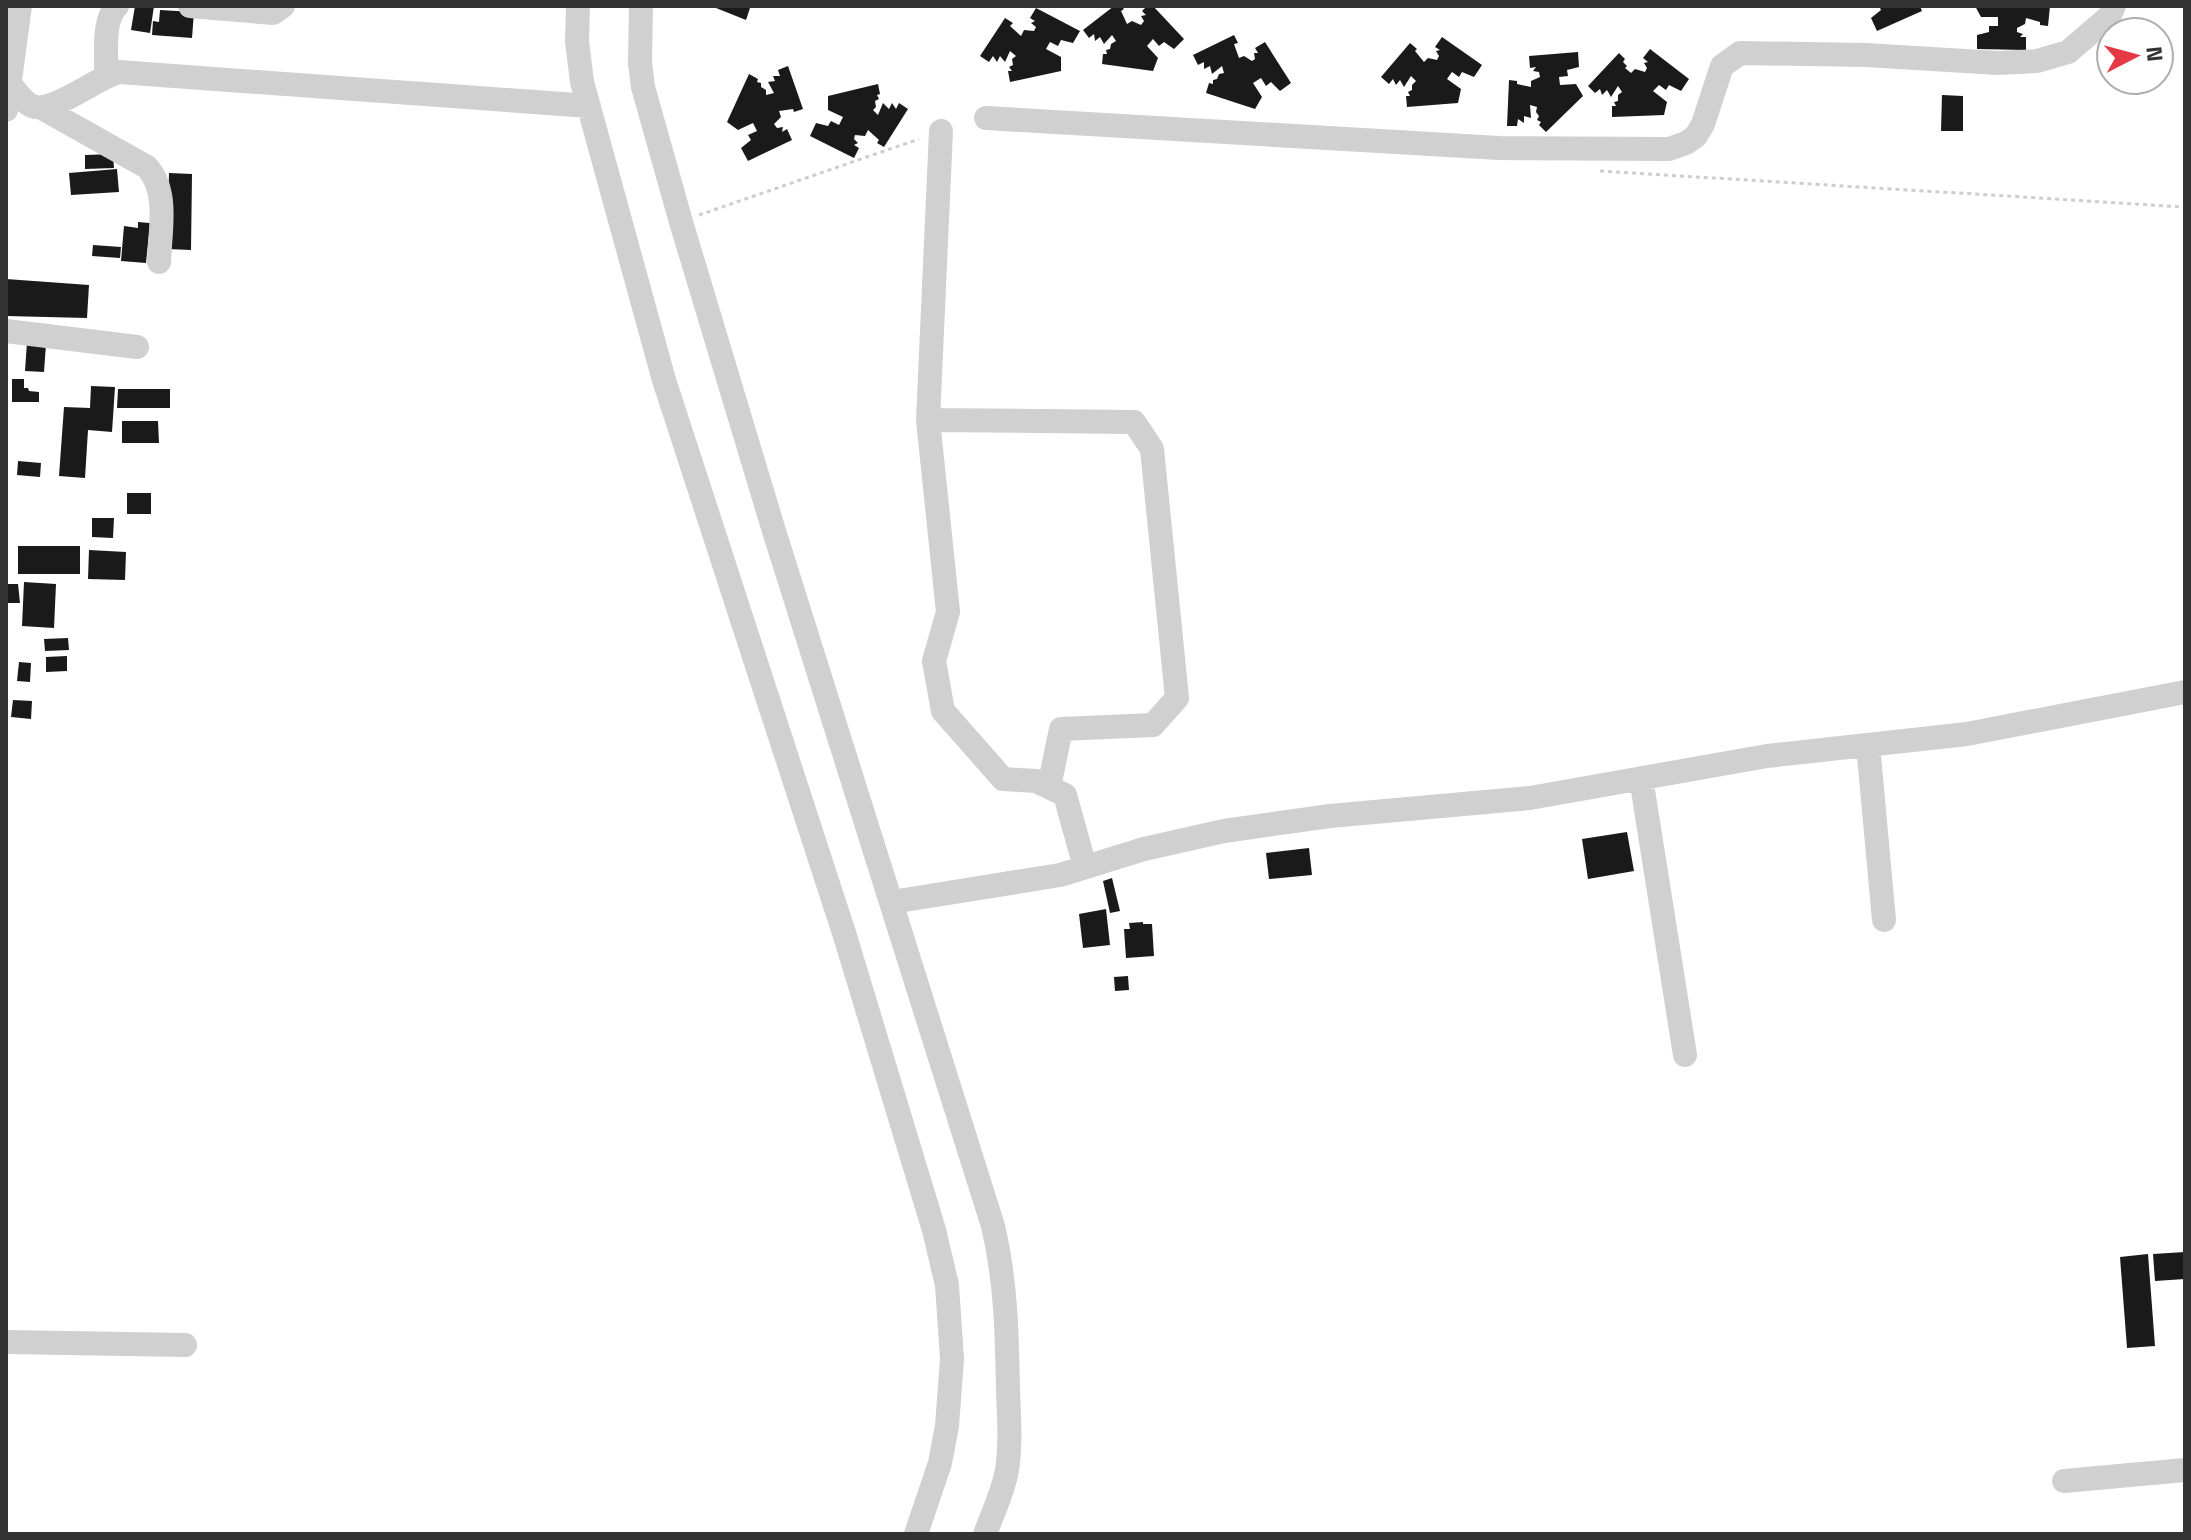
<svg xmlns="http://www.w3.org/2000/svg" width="2191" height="1540" viewBox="0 0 2191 1540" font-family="'Titillium Web',sans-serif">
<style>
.building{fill:#1a1a1a}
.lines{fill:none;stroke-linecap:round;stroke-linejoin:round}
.path{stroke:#cdcdcd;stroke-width:3;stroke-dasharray:4 4;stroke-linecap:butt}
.minor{stroke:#d0d0d0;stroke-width:24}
</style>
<rect width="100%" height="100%" fill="#fff"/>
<!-- building -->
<path class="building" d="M135 6H154L150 33 131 30Z
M711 6H744L750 8 746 20Z
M1114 6H1121L1124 9 1121 11 1127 24 1132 21 1141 25 1144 21 1141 16 1146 15 1142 11 1147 6H1153L1184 39 1174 49 1164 42 1159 46 1153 39 1147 46 1158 58 1153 71 1102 64 1103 54H1107L1106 50 1110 49 1111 44 1116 41 1112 35 1104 44 1100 37 1095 41 1094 34 1089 38 1083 30Z
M1879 6H1920L1922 11 1877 31 1871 18 1881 10Z
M1975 6H2050L2048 26 2040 25V22L2026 18 2025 24 2017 28V32L2023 34 2020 37H2026V50L1977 49V35L1989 32V26H1998V17H1981Z
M1036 8 1080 31 1073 43 1061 40 1058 46 1050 42 1046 49 1061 57V71L1010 82 1008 71H1012L1009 67 1013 65 1012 59 1016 56 1010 51 1005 62 1000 56 997 62 993 56 989 62 980 56 1005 18 1013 23 1010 26 1021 36 1024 30 1034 31 1036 27 1031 23 1035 21 1030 18Z
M160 10 194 12 192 38 152 35 153 21 159 22Z
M1234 35 1238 43 1234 44 1239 58 1244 56 1252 61 1255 59 1254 53H1258L1255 48 1265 42 1291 83 1280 91 1271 82 1266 86 1261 78 1253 83 1262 97 1255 109 1206 93 1209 83 1213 84V80L1217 79 1219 74 1224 73 1222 66 1212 74 1210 66 1204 69V62L1198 65 1193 55Z
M1442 37 1482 65 1474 77 1462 72 1459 77 1452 72 1447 79 1461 89 1458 103 1407 107 1406 96H1410L1408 92 1412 90V85L1416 81 1411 76 1404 87 1400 80 1396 85 1393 79 1389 84 1381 77 1410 43 1417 49 1415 51 1424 62 1428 58 1437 60 1439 56 1436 51 1440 50 1435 47Z
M1650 49 1689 79 1681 91 1669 85 1666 90 1659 85 1653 91 1667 102 1664 115 1612 117V106H1616L1614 102 1618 101V95L1622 92 1618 86 1611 97 1607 90 1602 95 1600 89 1595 93 1588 86 1619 53 1625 59 1623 62 1627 66 1625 68 1631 73 1635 69 1645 72 1647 68 1644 63 1648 62 1643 58Z
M1578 52 1579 67 1567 70 1568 76 1559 77 1560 85 1576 84 1583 96 1546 132 1539 125 1541 122 1537 120 1539 116 1536 112 1537 107 1530 105 1531 118 1524 116V123L1518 119 1517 126H1507L1509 80 1517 81V84L1531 87V81L1540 77 1539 72 1533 71 1536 67 1530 68 1529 56Z
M788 66 803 109 794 112 793 109 779 111 781 117 774 124 777 128 783 127 782 132 787 129 792 140 748 161 741 148 751 140 748 135 757 131 753 123 738 130 727 122 749 74 758 79 757 82 761 83V87L766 90V95L774 93 768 82 775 81 773 76H780L778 70Z
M878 84 880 94 877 95 879 99 875 101 876 107 873 110 878 115 883 103 889 109 892 103 896 109 899 103 908 109 884 147 877 143 879 140 868 130 865 136 855 135 854 139 858 143 854 145 859 148 854 158 810 136 816 123 828 126 831 121 839 125 843 117 828 110V96Z
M1942 95 1963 96V131H1941Z
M113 154 114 168 85 169V155Z
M117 169 119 192 71 195 69 173Z
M169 173 192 174 191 250 167 249Z
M138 222 150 223 146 263 121 261 124 226 138 228Z
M93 245 121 247 120 258 92 256Z
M6 279 89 285 87 318 6 316Z
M27 342 46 344 44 372 25 371Z
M12 379H24V388H28L29 391 39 392V402H12Z
M91 386 115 387 112 432 88 430 85 478 59 476 64 407 90 408Z
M118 389H170V408H117Z
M122 421H158L159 443H122Z
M18 461 41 463 40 477 17 475Z
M127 493H151V514H127Z
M92 518H114L113 538 92 537Z
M18 546H80V574H18Z
M89 550 126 552 125 580 88 579Z
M24 582 56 584 54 628 22 626Z
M6 584H18L20 603H6Z
M68 638 69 650 45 651 44 639Z
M67 656V671L46 672V657Z
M19 662 31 663 30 682 17 681Z
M13 700 32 701 31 719 11 717Z
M1627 832 1634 871 1588 879 1582 839Z
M1309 848 1312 875 1269 879 1266 853Z
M1112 878 1120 911 1110 913 1103 881Z
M1106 909 1110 945 1083 948 1079 914Z
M1143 922V924H1152L1154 956 1126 958 1124 929H1130L1129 923Z
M1128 976 1129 990 1115 991 1114 977Z
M2185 1252V1279L2155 1281 2153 1254Z
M2148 1254 2155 1346 2127 1348 2120 1257Z"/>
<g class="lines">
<!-- path -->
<path class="path" d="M1600 171 2185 207
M699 215 919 139"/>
<!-- minor -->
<path class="minor" d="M190 6 273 13 283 6
M578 6 577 41 582 82 664 380 845 936 934 1230 947 1285 952 1359 947 1426 940 1463 916 1534
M641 6 640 63 643 87 681 222 774 531 993 1226C1006 1281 1007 1334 1008 1390 1009 1417 1011 1444 1007 1470 1003 1492 993 1513 985 1534
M106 75C107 55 102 20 117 6
M10 84C16 91 23 102 32 106 52 115 97 77 119 72L589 106
M42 108 147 167C169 191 160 231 159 262
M6 110 20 6
M986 118 1499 148 1669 149 1686 143 1696 136 1703 124 1722 66 1740 53 1866 55 1998 63 2037 61 2068 52 2109 17 2114 6
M941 131 928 420 948 612 934 661 943 711 1003 779 1036 781 1065 795 1085 867
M6 331 137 347
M928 420 1134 422 1152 449 1177 698 1153 725 1061 729 1049 787
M1868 745 1884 920
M1641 778 1685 1055
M892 902 1060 875 1144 849 1224 831 1330 816 1530 798 1767 756 1967 734 2185 692
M6 1342 185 1345
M2064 1481 2185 1470"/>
</g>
<!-- border -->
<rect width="2191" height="1540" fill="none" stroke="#333333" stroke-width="16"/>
<!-- north arrow -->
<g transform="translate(2135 56) rotate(84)"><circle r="38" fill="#ffffff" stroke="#adadad" stroke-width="2"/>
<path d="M0-6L14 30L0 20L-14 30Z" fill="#e63946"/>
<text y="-12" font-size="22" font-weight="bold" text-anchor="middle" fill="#333333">N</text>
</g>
</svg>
